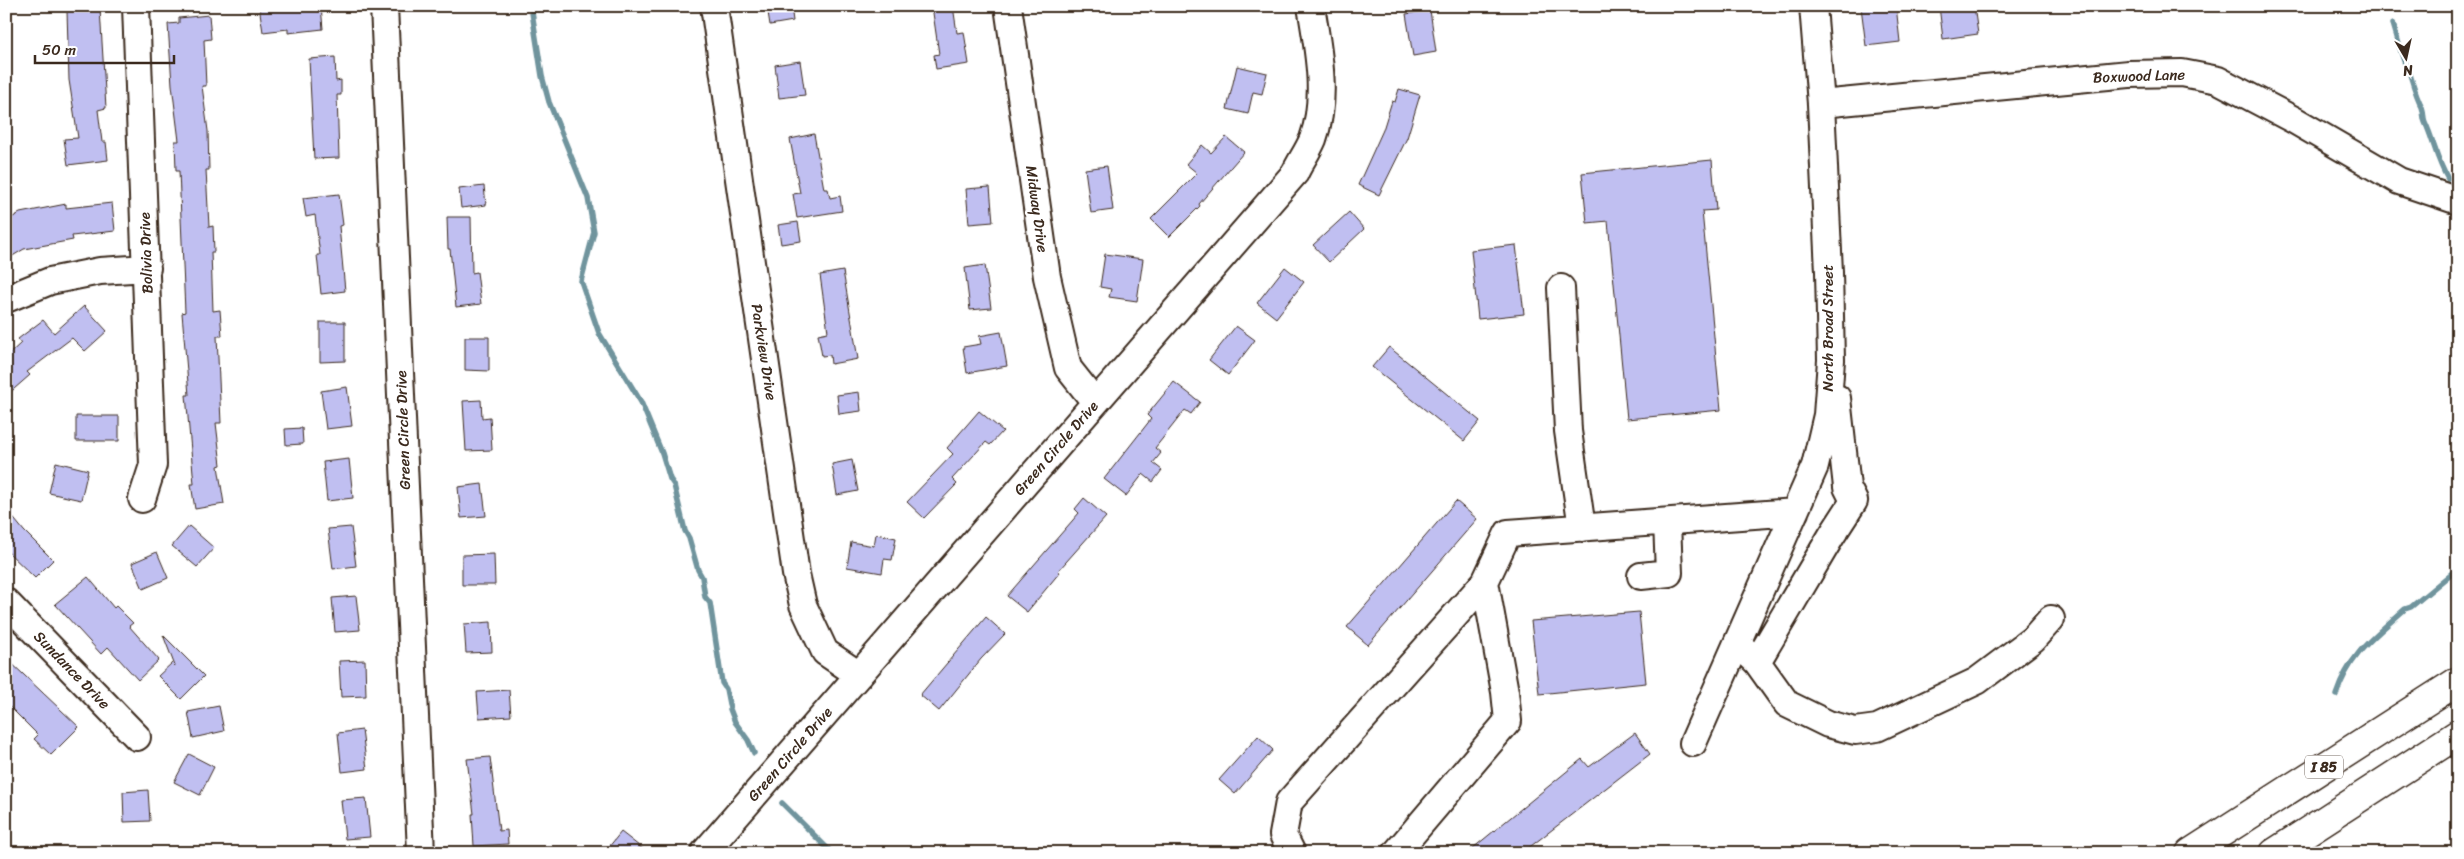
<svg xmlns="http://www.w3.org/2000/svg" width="2464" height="859" viewBox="0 0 2464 859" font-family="Sriracha,sans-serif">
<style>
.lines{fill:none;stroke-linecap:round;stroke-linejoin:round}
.stream{stroke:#6f949d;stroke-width:5.5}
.building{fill:#c0bff1;stroke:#3b2a1e}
.minor-casing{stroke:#3b2a1e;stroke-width:30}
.highway-casing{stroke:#3b2a1e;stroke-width:31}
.minor{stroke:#fff;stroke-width:26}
.highway{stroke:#fff;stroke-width:28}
.labels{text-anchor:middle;stroke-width:4.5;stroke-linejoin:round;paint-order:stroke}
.shield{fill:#fff;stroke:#766a62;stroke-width:1}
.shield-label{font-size:14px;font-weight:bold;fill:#3b2a1e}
.street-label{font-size:15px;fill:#3b2a1e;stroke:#fff}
</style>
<rect width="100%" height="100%" fill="#fff"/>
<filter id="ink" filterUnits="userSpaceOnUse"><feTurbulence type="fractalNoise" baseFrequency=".02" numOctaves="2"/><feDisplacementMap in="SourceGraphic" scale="10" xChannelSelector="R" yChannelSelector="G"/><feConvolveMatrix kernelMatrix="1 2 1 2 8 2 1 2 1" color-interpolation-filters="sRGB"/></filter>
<g filter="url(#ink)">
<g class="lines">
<!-- stream -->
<path class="stream" d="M531 6 542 76 549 102 588 198 594 232 581 281 599 333 641 402 662 453 670 479 674 485 685 531 689 538 698 570 702 577 705 597 710 603 722 683 726 689 730 709 735 722 748 740 754 753
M2393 24C2397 36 2400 49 2404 61 2406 65 2408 67 2409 71 2413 84 2416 96 2422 107 2424 112 2423 118 2425 122 2434 141 2436 159 2448 179
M2336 695C2350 653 2373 638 2405 609L2411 607 2458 568
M782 803 832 853"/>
</g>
<!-- building -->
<path class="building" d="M259 6H321L323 29 288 33V29L263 32Z
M767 6H791L793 21 770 25Z
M932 6H953L957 33 964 32 969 64 936 69 934 55 939 54Z
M1871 6H1896L1900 42 1866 46 1861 7Z
M1939 6H1974L1978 34 1943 39Z
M100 9 106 108 98 110 102 142H106L108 160 68 165 64 139 78 138 69 80 67 11Z
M1430 10 1436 52 1413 56 1406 14Z
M209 15 211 39 204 40 206 86H202L208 131 209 170H206L209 227 213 226 214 252H211L213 311 220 310 222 336H217L221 423H216L221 465 218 466 224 504 195 509 191 484H194L186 395H189L182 313 185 312 179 171H176L175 141H179L172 85 168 24 179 23V18Z
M335 57 336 81 341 80V95H337L339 158 314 159 309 59Z
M800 61 805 95 779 98 775 65Z
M1237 66 1267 73 1262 94 1253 92 1248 114 1227 109Z
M1399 89 1420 95 1407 138 1379 195 1358 185 1383 130 1392 101 1395 102Z
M814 134 824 189H828L830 198 840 196 842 211 797 218 793 194 800 193 790 139Z
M1226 137 1244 152 1199 204 1200 206 1169 237 1151 219 1197 173 1186 164 1202 145 1211 153Z
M1712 160 1716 210 1702 211 1721 410 1627 419 1608 221 1587 223 1582 173Z
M1107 166 1113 210 1091 213 1085 169Z
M484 186 486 205 461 208 459 189Z
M990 187 993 222 969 224 966 189Z
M339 194 343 225 339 226 345 291 321 294 317 255H320L315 215 306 217 303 198Z
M112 203 115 231 72 236 73 240 24 249 6 260V221L20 213 66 204V208Z
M1349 212 1364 229 1329 262 1313 245Z
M447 217H471L472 273 477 272 481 304 456 307 450 249H448Z
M798 222 801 241 781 244 778 225Z
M1516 245 1524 314 1478 319 1471 250Z
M1105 254 1143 259 1137 301 1109 297 1111 289 1100 287Z
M985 265 991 308 970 310 965 268Z
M1285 267 1304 282 1276 318 1257 303Z
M843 271 858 359 831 364 830 355 822 356 818 334 828 332 820 275Z
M84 306 107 331 85 351 72 338 27 372 30 375 6 396V357L21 343 18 339 43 320 54 333Z
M320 322H345V361L320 362Z
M1236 326 1255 340 1228 375 1209 360Z
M1001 332 1007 366 967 373 963 347 981 344 979 336Z
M465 337H489V371L465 370Z
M1389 347 1480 421 1464 441 1372 367Z
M1174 382 1200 402 1191 414 1185 410 1155 448 1161 453 1153 463 1162 470 1153 482 1143 474 1126 496 1104 479 1151 419 1147 415Z
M347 387 352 426 326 429 321 391Z
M859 392 861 411 839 414 837 395Z
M481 400 482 418 490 417 492 450 466 451 463 401Z
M979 411 1003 431 990 445 986 442 952 479 957 484 924 518 907 502 953 454 947 448Z
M76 416H119V441H76Z
M302 428 303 444 286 445 285 429Z
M349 459 353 498 327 501 323 462Z
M852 460 858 491 837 495 832 464Z
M56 462 88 470 81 500 49 493Z
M482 484 486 516 461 518 458 487Z
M1084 498 1106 517 1058 571 1060 572 1027 612 1007 596 1079 513 1075 509Z
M1456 501 1477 519 1368 645 1347 627Z
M6 509 24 531 53 560 35 578 6 550Z
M189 526 214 548 197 567 172 546Z
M351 527 356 566 333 569 328 529Z
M876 534 896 538 892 560 884 559 882 573 847 567 851 542 874 546Z
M157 552 168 578 143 589 132 563Z
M494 554 495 585H462V555Z
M88 577 114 608 116 606 133 623 129 626 159 660 138 680 108 647 101 654 55 604Z
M356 596 360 630 335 632 332 598Z
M1639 612 1646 683 1539 694 1531 621Z
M986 617 1005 634 981 659 939 711 920 695Z
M491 622 492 652 466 653 464 624Z
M163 635 204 676 181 699 158 676 172 663 175 666Z
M6 658 79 727 51 755 34 739 38 735 6 703Z
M365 660 366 696 341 697 339 661Z
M509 690 511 716 479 718 477 692Z
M219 706 224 731 193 738 188 712Z
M362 730 367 769 342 772 338 733Z
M1635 733 1650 754 1522 853H1467L1582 759 1589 767Z
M1258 736 1273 750 1235 794 1219 780Z
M189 754 214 767 200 795 174 782Z
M490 757 499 831 507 830 508 844 474 846 472 814H474L467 759Z
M148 790 150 821 124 822 123 792Z
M366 798 370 837 345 839 341 800Z
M621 832 648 853H604Z"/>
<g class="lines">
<!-- minor casing -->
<g class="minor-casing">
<path id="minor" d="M136 6 153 465 142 499
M384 6 421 853
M714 6 796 574 803 605 825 652 859 675
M1008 6 1047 277 1068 368 1095 402
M1821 104 2129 74 2182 73 2218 80 2294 120 2399 181 2458 201
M1561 288 1568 431 1582 528
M6 299 50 281 100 271 147 268
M1641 576 1669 573 1667 522
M6 602 137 737
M1737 643 1757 662 1787 704 1828 724 1855 731 1877 728 1977 681 2033 639 2051 619
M1757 662 1832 535 1854 501 1847 487 1837 398
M1693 743 1815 466 1827 415 1831 360 1829 272 1821 104 1813 6
M704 853 1295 173C1300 162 1308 151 1313 139 1328 98 1318 49 1311 6
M1292 853 1283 835 1289 802 1485 582 1508 533 1795 512
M1396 853 1508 721 1505 692 1485 582"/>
</g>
<!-- highway casing -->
<g class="highway-casing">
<path id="highway" d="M2190 853 2458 681
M2274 853 2458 734"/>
</g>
<!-- minor -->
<use href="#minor" class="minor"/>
<!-- highway -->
<use href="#highway" class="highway"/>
</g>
</g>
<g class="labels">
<!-- shield labels -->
<rect class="shield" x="2305" y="755.5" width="38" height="23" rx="4"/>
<g class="shield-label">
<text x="2324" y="772">I 85</text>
</g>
<!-- street labels -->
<g class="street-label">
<text transform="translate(2139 76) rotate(-2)" y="5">Boxwood Lane</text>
<text transform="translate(1037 209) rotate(82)" y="5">Midway Drive</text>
<text transform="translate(146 253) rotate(-92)" y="5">Bolivia Drive</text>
<text transform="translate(1828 328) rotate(-90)" y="5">North Broad Street</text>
<text transform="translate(764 352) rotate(81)" y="5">Parkview Drive</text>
<text transform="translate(403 430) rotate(-92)" y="5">Green Circle Drive</text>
<text transform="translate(1056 448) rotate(-49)" y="5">Green Circle Drive</text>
<text transform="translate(72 670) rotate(46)" y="5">Sundance Drive</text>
<text transform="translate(790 754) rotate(-49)" y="5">Green Circle Drive</text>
</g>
</g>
<!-- margin -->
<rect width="2464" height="859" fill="none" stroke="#fff" stroke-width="25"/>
<rect x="12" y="12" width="2439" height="834" fill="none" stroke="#3b2a1e" stroke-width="2" filter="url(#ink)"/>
<!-- north arrow -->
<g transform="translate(2406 58) rotate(171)" stroke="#ffffff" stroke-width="4" paint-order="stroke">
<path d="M0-4L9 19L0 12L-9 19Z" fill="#3b2a1e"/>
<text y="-8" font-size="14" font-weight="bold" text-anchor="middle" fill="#3b2a1e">N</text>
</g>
<!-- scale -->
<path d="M35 55v8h139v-8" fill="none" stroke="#3b2a1e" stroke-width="2.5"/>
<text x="42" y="55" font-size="15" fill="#3b2a1e" stroke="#ffffff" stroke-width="4" paint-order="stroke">50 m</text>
</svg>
